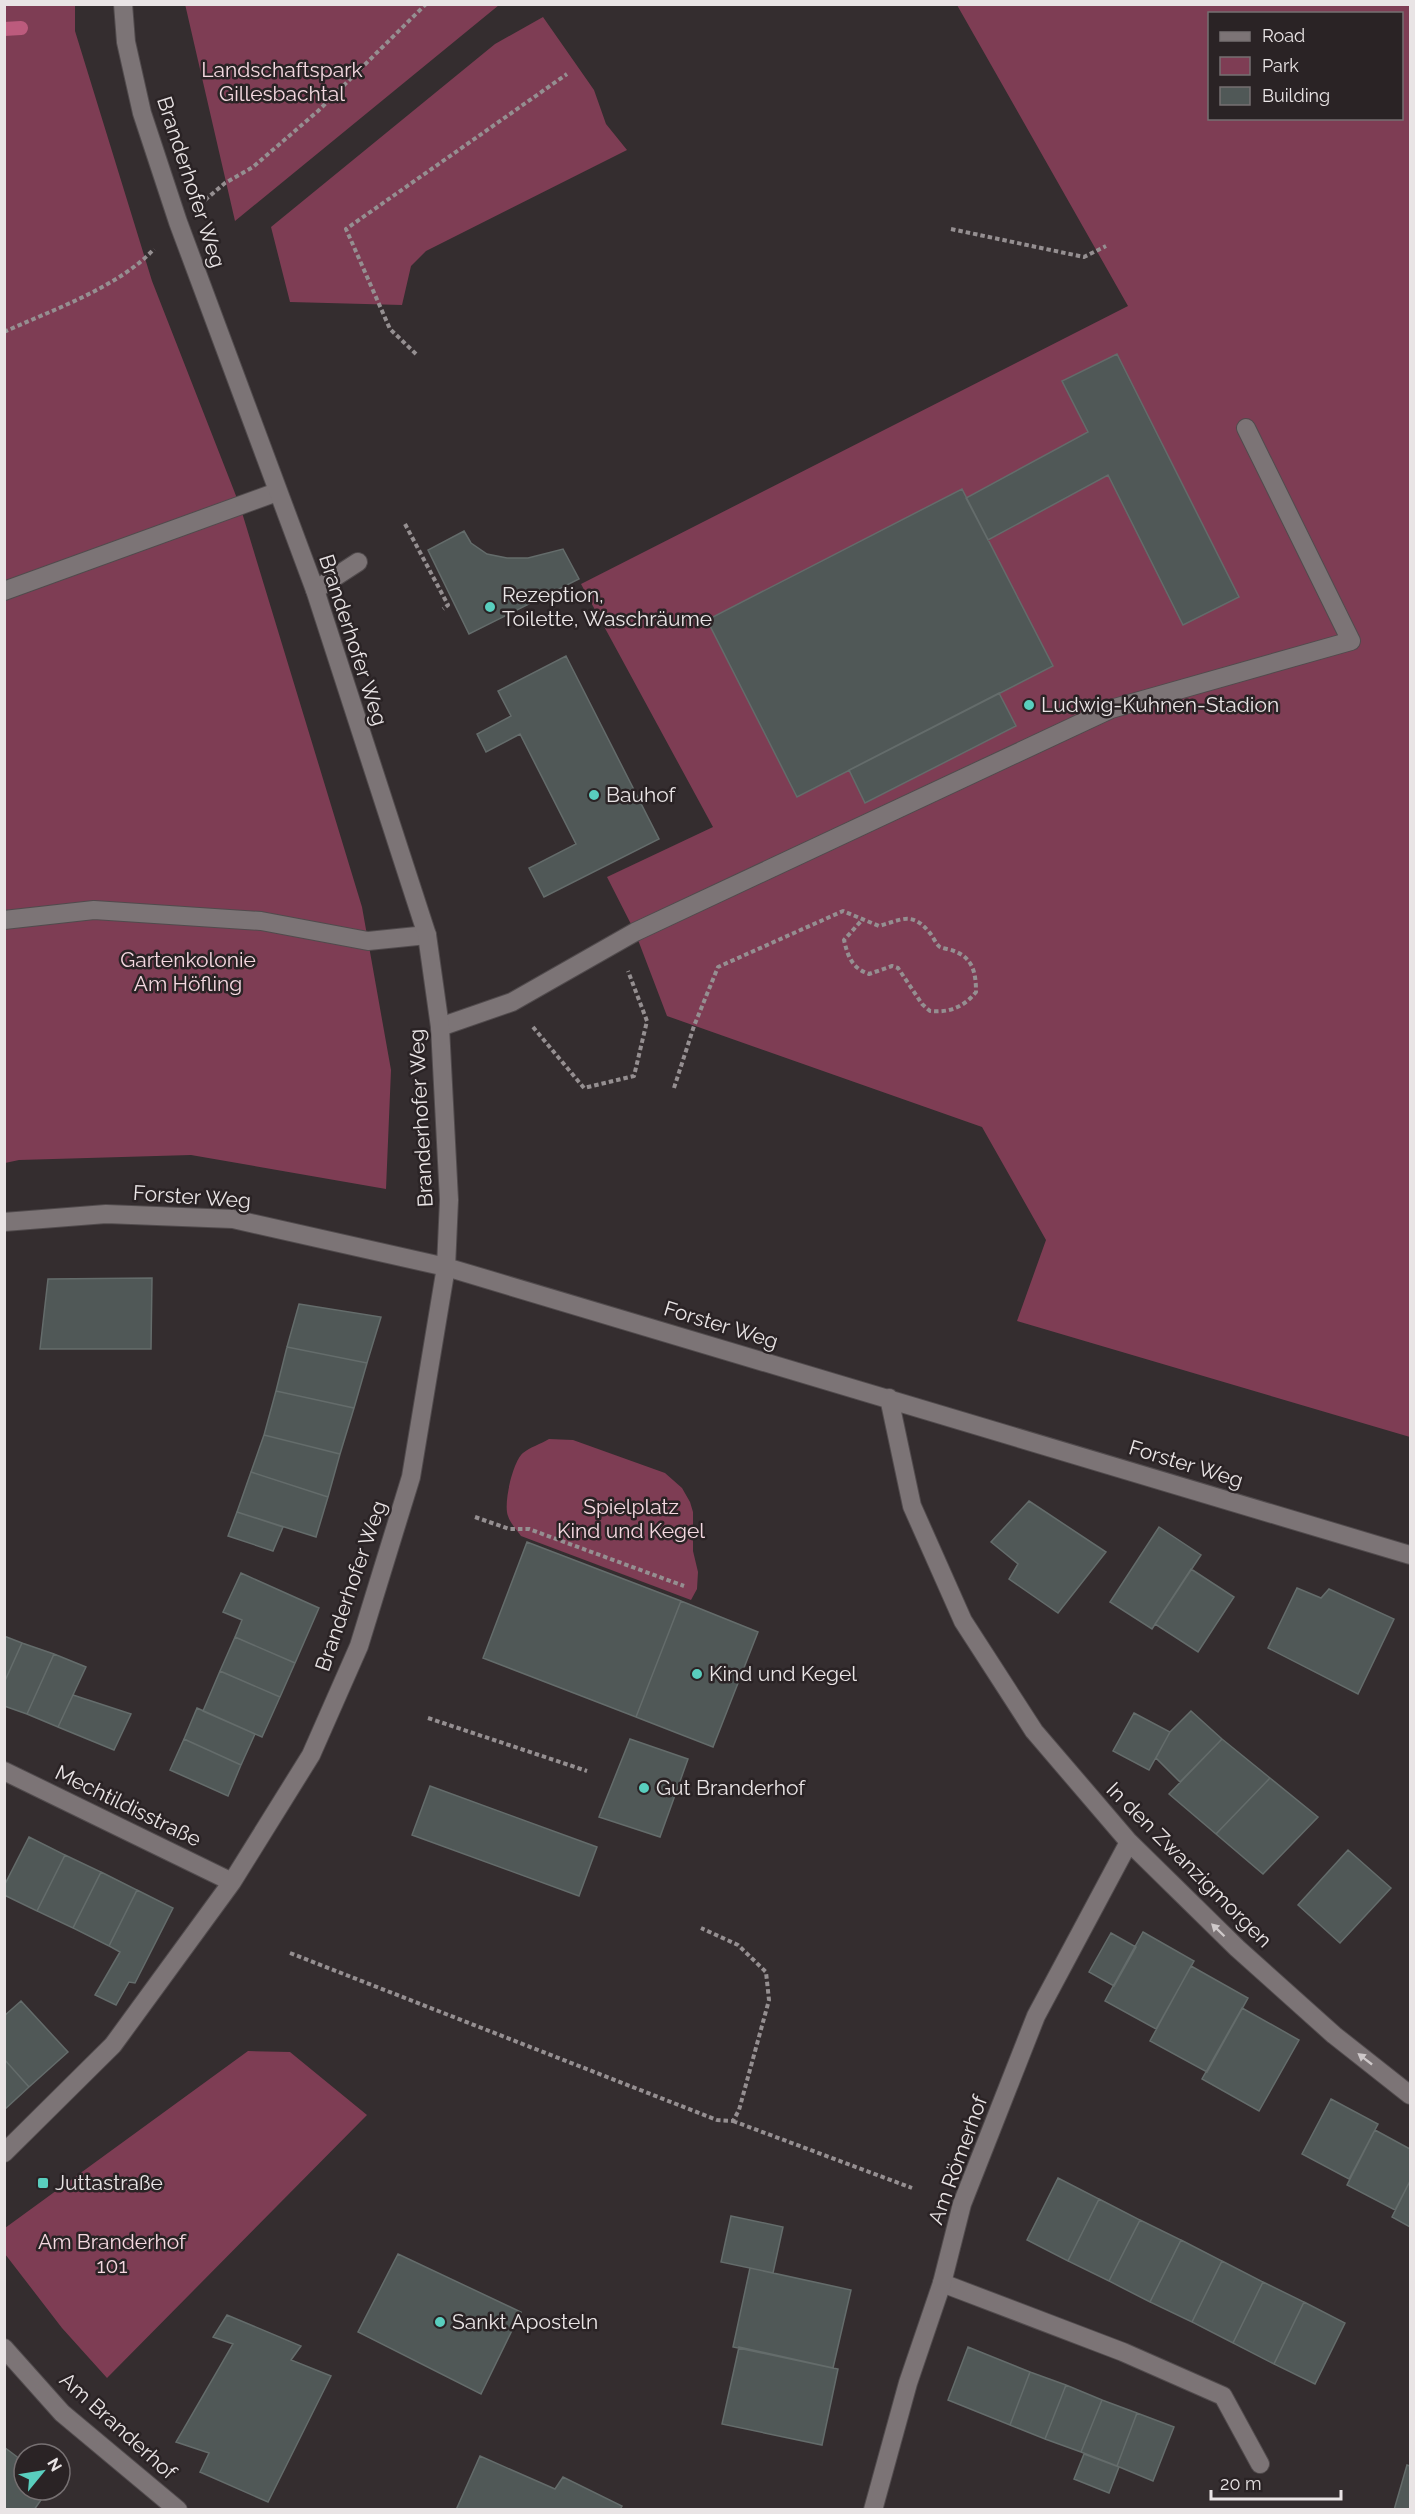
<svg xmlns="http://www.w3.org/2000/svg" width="1415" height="2514" viewBox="0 0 1415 2514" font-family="Raleway,sans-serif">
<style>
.green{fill:#7e3d54;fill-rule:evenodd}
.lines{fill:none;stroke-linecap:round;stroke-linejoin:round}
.stream{stroke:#bc5b7d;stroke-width:14}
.building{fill:#505857;stroke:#646c6b;stroke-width:1.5}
.lane-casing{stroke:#514b4d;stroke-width:20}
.street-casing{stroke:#514b4d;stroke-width:20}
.path{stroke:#958f91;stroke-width:4;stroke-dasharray:4.5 3;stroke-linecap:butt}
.lane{stroke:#7c7476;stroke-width:18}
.street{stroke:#7c7476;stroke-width:18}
.oneway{fill:#cec8c9}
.poi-dot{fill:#59cebe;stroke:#2a2325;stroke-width:2}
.labels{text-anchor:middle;stroke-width:5;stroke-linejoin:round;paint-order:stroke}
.park-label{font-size:21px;fill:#f4d8e0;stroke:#2a2325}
.street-label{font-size:21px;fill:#e9e4e5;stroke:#2a2325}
.poi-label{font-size:21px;fill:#e9e4e5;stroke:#2a2325;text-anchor:start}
</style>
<rect width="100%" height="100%" fill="#342d2f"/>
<!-- green -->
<path class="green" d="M185 4H499V5L235 221Z
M5 5H75V31L152 281 240 506 362 907 391 1070 386 1189 191 1155 19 1160 5 1163Z
M957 5H1410V1437L1017 1321 1046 1240 982 1127 667 1016 635 932 607 877 713 827 581 584 1128 306ZM1210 14H1402V118H1210Z
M543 17 594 90 606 124 627 150 426 251 411 266 402 305 290 302 271 227 495 44Z
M549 1439 573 1440 665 1473 682 1488 690 1502 693 1512V1551L698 1572 697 1589 691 1600 521 1536C517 1530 510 1523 508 1516 503 1504 513 1461 523 1453 530 1447 541 1444 549 1439Z
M248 2051 290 2052 367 2115 107 2378 62 2328 5 2254V2228Z"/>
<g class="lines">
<!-- stream -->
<path class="stream" d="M4 29 21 28"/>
</g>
<!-- building -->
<path class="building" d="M1117 354 1239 597 1183 625 1108 475 988 540 966 498 1088 432 1062 381Z
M962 489 1053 666 797 797 707 620Z
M464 531 471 543 487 554 507 558H528L563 549 579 579 469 634 428 550Z
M566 656 659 839 544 897 529 868 576 844 520 734 486 752 477 734 511 716 498 691Z
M999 693 1016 726 865 803 849 770Z
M152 1278 151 1349H40L48 1279Z
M299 1304 381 1317 367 1363 287 1347Z
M287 1347 367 1363 354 1408 276 1391Z
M276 1391 354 1408 340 1454 264 1435Z
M264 1435 340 1454 328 1497 251 1472Z
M251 1472 328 1497 316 1537 237 1512Z
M1029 1501 1106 1552 1058 1613 1009 1579 1018 1564 991 1542Z
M237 1512 283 1527 273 1551 228 1536Z
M1159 1527 1201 1555 1152 1629 1110 1602Z
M527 1542 681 1601 636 1717 483 1658Z
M1191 1569 1234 1597 1198 1652 1155 1624Z
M241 1573 319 1608 295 1663 235 1637 242 1620 223 1612Z
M1297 1588 1321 1598 1329 1589 1394 1619 1358 1694 1268 1648Z
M681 1601 758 1632 713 1747 636 1717Z
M4 1636 22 1643 4 1683Z
M235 1637 295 1663 280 1697 220 1671Z
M22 1643 54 1654 27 1714 4 1706V1683Z
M54 1654 86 1667 58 1727 27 1714Z
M220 1671 280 1697 262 1737 203 1711Z
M73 1695 131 1714 114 1750 58 1727Z
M197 1708 255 1734 241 1765 184 1739Z
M1191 1711 1222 1739 1180 1782 1156 1758 1170 1732Z
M1134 1713 1170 1732 1149 1770 1113 1751Z
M184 1739 241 1765 228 1796 170 1770Z
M630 1739 688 1759 660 1837 599 1817Z
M1222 1739 1270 1778 1216 1834 1169 1794Z
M1270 1778 1318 1817 1263 1874 1216 1834Z
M430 1786 597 1847 579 1896 412 1835Z
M29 1837 65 1855 37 1911 4 1895V1886Z
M1348 1850 1391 1888 1340 1943 1298 1905Z
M65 1855 101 1872 73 1928 37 1911Z
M101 1872 137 1890 109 1946 73 1928Z
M137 1890 173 1908 135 1983 129 1982 116 2005 95 1995 120 1952 109 1946Z
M1143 1932 1194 1961 1156 2029 1105 2001Z
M1111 1933 1136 1947 1114 1986 1089 1972Z
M1191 1966 1248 1998 1207 2072 1150 2041Z
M21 2001 68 2052 29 2087 4 2059V2016Z
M1242 2008 1299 2040 1259 2111 1202 2079Z
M4 2059 29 2087 4 2110Z
M1331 2099 1378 2124 1349 2179 1302 2154Z
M1375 2130 1410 2149V2181L1395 2210 1347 2185Z
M1058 2178 1099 2199 1068 2261 1027 2240Z
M1410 2181V2227L1392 2217Z
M1099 2199 1140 2220 1109 2281 1068 2261Z
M731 2216 783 2227 773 2273 721 2262Z
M1140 2220 1181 2240 1150 2302 1109 2281Z
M1181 2240 1222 2261 1192 2322 1150 2302Z
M398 2254 521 2312 481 2394 358 2332Z
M1222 2261 1263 2282 1233 2343 1192 2322Z
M750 2268 851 2290 833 2368 733 2347Z
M1263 2282 1304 2302 1274 2364 1233 2343Z
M1304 2302 1345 2323 1315 2384 1274 2364Z
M227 2315 301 2346 291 2360 331 2376 268 2502 200 2472 209 2453 176 2442 233 2344 213 2337Z
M739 2347 838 2369 822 2445 722 2424Z
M968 2347 1030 2372 1010 2425 948 2400Z
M1030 2372 1066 2385 1045 2439 1010 2425Z
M1066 2385 1102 2400 1081 2452 1045 2439Z
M1102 2400 1137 2413 1117 2466 1081 2452Z
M1137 2413 1174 2427 1153 2481 1117 2466Z
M4 2447 24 2462V2490H48L34 2510H4Z
M1084 2454 1119 2467 1109 2493 1074 2479Z
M480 2456 555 2489 563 2477 622 2506 620 2510H456Z
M1407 2465 1410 2466V2510H1394Z"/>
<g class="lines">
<!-- lane casing -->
<g class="lane-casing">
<path id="lane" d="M315 590 358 562
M4 591 277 492
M4 920 94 910 261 921 368 941 427 935
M440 1027 512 1002 635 932 1111 709 1351 641 1246 428
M942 2283 1123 2352 1223 2396 1260 2464"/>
</g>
<!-- street casing -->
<g class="street-casing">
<path id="street" d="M4 1222 106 1214 233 1219 446 1267 1410 1555
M889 1398 912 1506 963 1621 1034 1731 1129 1842 1237 1948 1334 2035 1410 2095
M4 1771 232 1882
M4 2153 113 2045 232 1882 311 1755 359 1646 411 1477 446 1267 449 1200 440 1027 427 935 315 590 178 222 142 113 126 42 123 4
M4 2348 62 2413 178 2510
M873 2510 908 2383 942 2283 962 2204 1036 2016 1129 1842"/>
</g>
<!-- path -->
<path class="path" d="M205 200 225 183 253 167 318 111 426 4
M951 229 1084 257 1106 246
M4 332C52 310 119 287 154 249
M416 354 390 329 346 229 567 74
M405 524 448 605 443 609
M533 1027 584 1088 634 1076 647 1021 628 971
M674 1088 694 1026 718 967 843 911 879 926C901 920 912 911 929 932 933 936 935 943 940 947 944 949 950 949 954 951 973 958 976 973 976 992 964 1007 949 1013 930 1011L922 1004 898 968 892 966 869 974C852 968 848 957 844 940L862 920
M475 1517 509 1529H529L684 1586
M428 1718 587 1771
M290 1953 717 2120 733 2121 739 2110 769 2000 766 1972 738 1945 701 1928
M733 2121 912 2188"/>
<!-- lane -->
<use href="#lane" class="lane"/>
<!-- street -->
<use href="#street" class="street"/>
</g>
<!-- one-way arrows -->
<defs><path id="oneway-solid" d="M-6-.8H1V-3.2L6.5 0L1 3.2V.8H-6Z" transform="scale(1.5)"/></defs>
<g class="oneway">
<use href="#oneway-solid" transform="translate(1218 1930) rotate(-136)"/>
<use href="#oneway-solid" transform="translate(1365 2059) rotate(-142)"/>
</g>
<!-- markers -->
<g class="poi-dot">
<circle cx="490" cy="607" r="6"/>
<circle cx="1029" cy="705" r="6"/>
<circle cx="594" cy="795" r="6"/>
<circle cx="697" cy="1674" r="6"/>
<circle cx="644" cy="1788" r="6"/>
<rect x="37" y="2177" width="12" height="12" rx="3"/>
<circle cx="440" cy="2322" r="6"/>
</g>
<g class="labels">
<!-- park labels -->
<g class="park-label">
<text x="282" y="77">Landschaftspark<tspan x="282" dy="24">Gillesbachtal</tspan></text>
<text x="188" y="967">Gartenkolonie<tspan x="188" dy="24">Am Höfling</tspan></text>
<text x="631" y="1514">Spielplatz<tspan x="631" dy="24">Kind und Kegel</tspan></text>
<text x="112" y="2249">Am Branderhof<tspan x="112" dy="24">101</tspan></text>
</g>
<!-- street labels -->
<g class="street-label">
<text transform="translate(191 182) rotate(72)" y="7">Branderhofer Weg</text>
<text transform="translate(353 640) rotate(72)" y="7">Branderhofer Weg</text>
<text transform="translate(421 1118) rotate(-93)" y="7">Branderhofer Weg</text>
<text transform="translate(192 1197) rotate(4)" y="7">Forster Weg</text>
<text transform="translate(721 1325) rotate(17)" y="7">Forster Weg</text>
<text transform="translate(1186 1464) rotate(17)" y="7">Forster Weg</text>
<text transform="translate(351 1586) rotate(-71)" y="7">Branderhofer Weg</text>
<text transform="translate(128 1806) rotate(26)" y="7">Mechtildisstraße</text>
<text transform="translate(1189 1865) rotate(45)" y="7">In den Zwanzigmorgen</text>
<text transform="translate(958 2160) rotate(-70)" y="7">Am Römerhof</text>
<text transform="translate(118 2426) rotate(42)" y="7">Am Branderhof</text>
</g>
<!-- poi labels -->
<g class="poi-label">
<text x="502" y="602">Rezeption,<tspan x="502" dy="24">Toilette, Waschräume</tspan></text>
<text x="1041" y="712">Ludwig-Kuhnen-Stadion</text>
<text x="606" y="802">Bauhof</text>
<text x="709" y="1681">Kind und Kegel</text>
<text x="656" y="1795">Gut Branderhof</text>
<text x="55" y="2190">Juttastraße</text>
<text x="452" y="2329">Sankt Aposteln</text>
</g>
</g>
<!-- border -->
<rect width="1415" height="2514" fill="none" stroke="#e9e4e5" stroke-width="12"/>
<!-- legend -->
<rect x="1208" y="12" width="195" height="108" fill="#2a2325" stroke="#767072" stroke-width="1.5"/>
<rect x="1220" y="32" width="30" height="9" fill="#7c7476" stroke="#767072" stroke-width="1.5"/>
<text x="1262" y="42" font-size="18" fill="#e9e4e5">Road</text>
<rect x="1220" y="57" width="30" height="18" fill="#7e3d54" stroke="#767072" stroke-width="1.5"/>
<text x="1262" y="72" font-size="18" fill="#e9e4e5">Park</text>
<rect x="1220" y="87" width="30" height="18" fill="#505857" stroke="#767072" stroke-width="1.5"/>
<text x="1262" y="102" font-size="18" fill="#e9e4e5">Building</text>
<!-- north arrow -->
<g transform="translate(42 2472) rotate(60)"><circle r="28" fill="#2a2325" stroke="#767072" stroke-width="1.5"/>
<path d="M0-4.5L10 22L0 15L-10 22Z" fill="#59cebe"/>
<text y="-9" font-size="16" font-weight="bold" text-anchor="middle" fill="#e9e4e5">N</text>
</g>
<!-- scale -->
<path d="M1211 2490v9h130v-9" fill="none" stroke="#e9e4e5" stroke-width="3"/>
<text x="1220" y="2490" font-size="18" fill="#e9e4e5" stroke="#2a2325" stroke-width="4.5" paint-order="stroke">20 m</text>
</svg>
